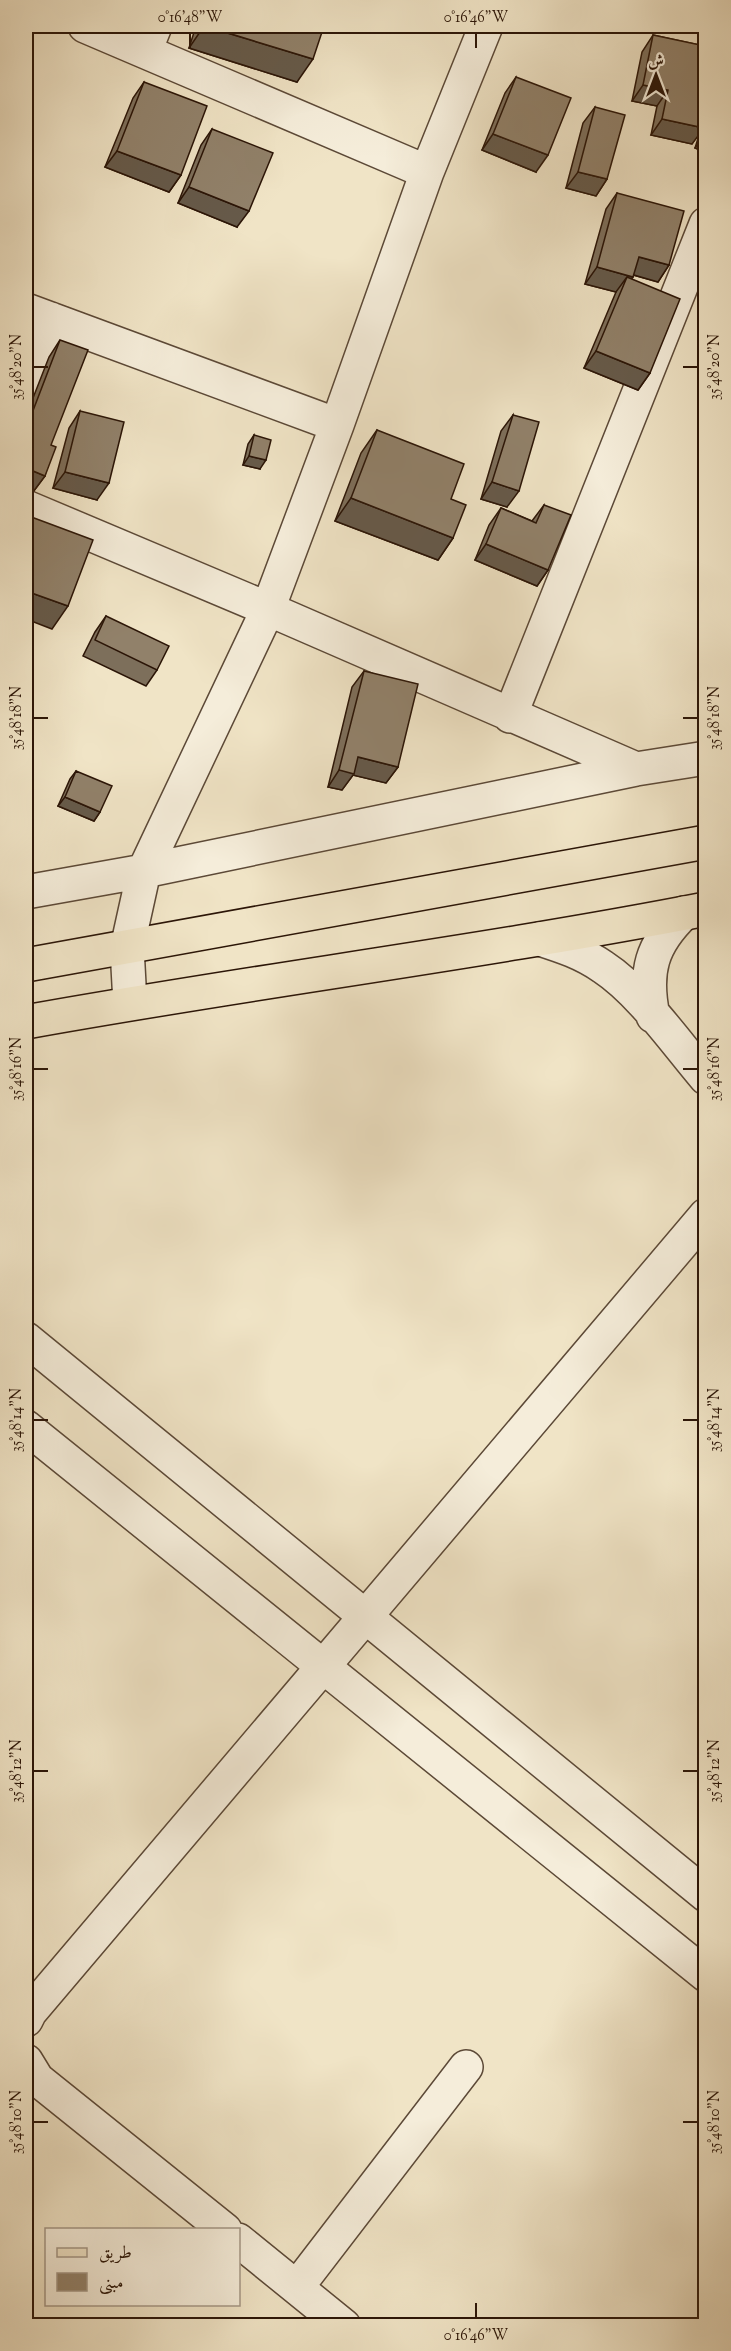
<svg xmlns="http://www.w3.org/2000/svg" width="731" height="2351" viewBox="0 0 731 2351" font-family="'Sorts Mill Goudy',Amiri,serif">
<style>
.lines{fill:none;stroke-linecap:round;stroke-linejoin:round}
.minor-casing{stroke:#5c4937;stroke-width:36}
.major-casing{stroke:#2b1507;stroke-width:36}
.minor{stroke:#f5edda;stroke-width:33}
.major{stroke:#f0e4c6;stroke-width:33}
.wall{fill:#7d6f5b;stroke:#2b1507;stroke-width:1.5}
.shaded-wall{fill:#665a4a;stroke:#2b1507;stroke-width:1.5}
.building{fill:#91816a;stroke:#2b1507;stroke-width:1.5}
.ticks{fill:none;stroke:#2b1507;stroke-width:2}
.neatline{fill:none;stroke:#2b1507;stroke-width:2}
.ticks-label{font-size:15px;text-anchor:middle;fill:#2b1507}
</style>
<rect width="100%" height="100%" fill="#f0e4c6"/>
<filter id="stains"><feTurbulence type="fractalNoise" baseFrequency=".00333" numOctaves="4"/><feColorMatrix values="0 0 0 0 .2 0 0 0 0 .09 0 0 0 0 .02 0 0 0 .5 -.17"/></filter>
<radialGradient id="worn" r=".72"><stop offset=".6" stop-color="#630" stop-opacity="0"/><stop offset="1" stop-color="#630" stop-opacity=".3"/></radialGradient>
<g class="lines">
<!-- minor casing -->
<g class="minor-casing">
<path id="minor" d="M85 26 427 172
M145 51 155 26
M26 310 337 425
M26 386 51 319
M26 507 268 609 636 769 144 871 26 892
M510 716 706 224
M636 769 706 758
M540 939C562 946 583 953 603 967 641 992 676 1043 706 1078
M130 1003 127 948 144 871 268 609 337 425 427 172 486 26
M653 1016C644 972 651 945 684 913
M26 1339 706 1895
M26 1427 706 1975
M26 2020 30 2012 706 1215
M26 2061 37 2079 225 2230
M238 2240 344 2326
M297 2287 466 2067"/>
</g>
<!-- major casing -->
<g class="major-casing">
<path id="major" d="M26 965 706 842
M26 1022C252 981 480 953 706 909"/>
</g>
<!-- minor -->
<use href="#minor" class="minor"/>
<!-- major -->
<use href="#major" class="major"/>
</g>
<!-- wall -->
<path class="wall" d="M196 26H324L297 82 189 48Z
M653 35 705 46V152L695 148 700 132 692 144 651 135 657 106 632 101 642 52Z
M516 77 536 172 482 150 505 93Z
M144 82 181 175 169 192 105 167 133 98Z
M595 107 607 179 596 196 566 188 583 123Z
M212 129 237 227 178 203 201 145Z
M617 193 669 265 658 282 633 275 631 279 650 373 638 390 584 368 616 292 585 284 606 209Z
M60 340 51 445 45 476 33 492 26 489V416L49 357Z
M80 411 97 500 53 488 69 428Z
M513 415 507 507 481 499 501 431Z
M377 430 451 499 453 538 438 560 335 521 361 453Z
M254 435 260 469 243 465 248 444Z
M544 505 548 570 537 586 475 560 489 525 501 508 532 521Z
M106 616 157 670 146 686 83 656 95 632Z
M364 671 398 767 386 783 353 775 342 790 328 787 352 687Z
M76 771 100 812 94 821 58 806 70 779Z"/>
<!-- shaded-wall -->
<path class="shaded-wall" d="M204 26 313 59 297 82 189 48Z
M643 85 668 90 657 106 632 101Z
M662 119 704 128 692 144 651 135Z
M493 134 548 155 536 172 482 150Z
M705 134V152L695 148Z
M117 151 181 175 169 192 105 167Z
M578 172 607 179 596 196 566 188Z
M189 187 249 211 237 227 178 203Z
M639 257 669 265 658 282 627 273Z
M597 267 633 277 621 294 627 277 616 292 585 284Z
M596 351 650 373 638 390 584 368Z
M249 456 266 460 260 469 243 465Z
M26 468 45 476 33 492 26 489Z
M65 472 109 483 97 500 53 488Z
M492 482 519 491 507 507 481 499Z
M351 498 453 538 438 560 335 521Z
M486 544 548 570 537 586 475 560Z
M26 591 68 606 52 629 26 619Z
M358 757 398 767 386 783 353 775 342 790 328 787 339 770Z
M65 797 100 812 94 821 58 806Z"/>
<!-- building -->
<path class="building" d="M205 26H324L313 59Z
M653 35 705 46V120L704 128 662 119 668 90 643 85Z
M516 77 571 98 548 155 493 134Z
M144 82 207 106 181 175 117 151Z
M595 107 625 115 607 179 578 172Z
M212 129 273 153 249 211 189 187Z
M617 193 684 211 669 265 639 257 633 277 597 267Z
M627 277 680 299 650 373 596 351Z
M60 340 88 350 51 445 56 447 45 476 26 468V429Z
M80 411 124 422 109 483 65 472Z
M513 415 539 422 519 491 492 482Z
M377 430 464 464 451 499 466 505 453 538 351 498Z
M254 435 271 440 266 460 249 456Z
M544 505 571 515 548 570 486 544 501 508 536 523Z
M26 515 93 540 68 606 26 591Z
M106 616 169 646 157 670 95 640Z
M364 671 418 684 398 767 358 757 354 774 339 770Z
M76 771 112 786 100 812 65 797Z"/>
<!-- ticks -->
<path class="ticks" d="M190 33V48M476 33V48M33 367H48M683 367H698M33 718H48M683 718H698M33 1069H48M683 1069H698M33 1420H48M683 1420H698M33 1771H48M683 1771H698M33 2122H48M683 2122H698M476 2303V2318"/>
<!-- margin -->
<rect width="731" height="2351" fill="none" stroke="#f0e4c6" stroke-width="66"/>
<!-- legend -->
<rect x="45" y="2228" width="195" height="78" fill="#f5edda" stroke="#a49786" stroke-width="1.5"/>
<rect x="57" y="2248" width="30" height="9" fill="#f0e4c6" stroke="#a49786" stroke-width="1.5"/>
<text x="99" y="2258" font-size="18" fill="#2b1507">طريق</text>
<rect x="57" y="2273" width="30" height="18" fill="#91816a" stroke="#a49786" stroke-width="1.5"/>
<text x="99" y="2288" font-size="18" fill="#2b1507">مبنى</text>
<!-- north arrow -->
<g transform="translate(656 75)" stroke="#f5edda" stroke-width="4.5" paint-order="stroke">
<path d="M0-4.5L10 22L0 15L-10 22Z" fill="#2b1507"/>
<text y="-9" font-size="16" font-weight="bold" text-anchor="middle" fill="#2b1507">ش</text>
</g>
<rect x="33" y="33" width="665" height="2285" class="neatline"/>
<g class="ticks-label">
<text x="190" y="22">0°16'48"W</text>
<text x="476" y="22">0°16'46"W</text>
<text transform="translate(16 367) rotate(-90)" y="5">35°48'20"N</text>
<text transform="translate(714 367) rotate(-90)" y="5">35°48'20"N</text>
<text transform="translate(16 718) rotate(-90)" y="5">35°48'18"N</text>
<text transform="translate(714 718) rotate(-90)" y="5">35°48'18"N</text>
<text transform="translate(16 1069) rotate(-90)" y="5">35°48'16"N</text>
<text transform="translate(714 1069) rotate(-90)" y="5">35°48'16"N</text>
<text transform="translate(16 1420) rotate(-90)" y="5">35°48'14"N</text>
<text transform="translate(714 1420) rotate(-90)" y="5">35°48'14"N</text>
<text transform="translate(16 1771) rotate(-90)" y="5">35°48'12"N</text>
<text transform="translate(714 1771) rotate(-90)" y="5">35°48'12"N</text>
<text transform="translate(16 2122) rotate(-90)" y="5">35°48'10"N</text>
<text transform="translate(714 2122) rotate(-90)" y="5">35°48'10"N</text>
<text x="476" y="2340">0°16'46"W</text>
</g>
<rect width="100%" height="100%" filter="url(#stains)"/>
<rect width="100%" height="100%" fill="url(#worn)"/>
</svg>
